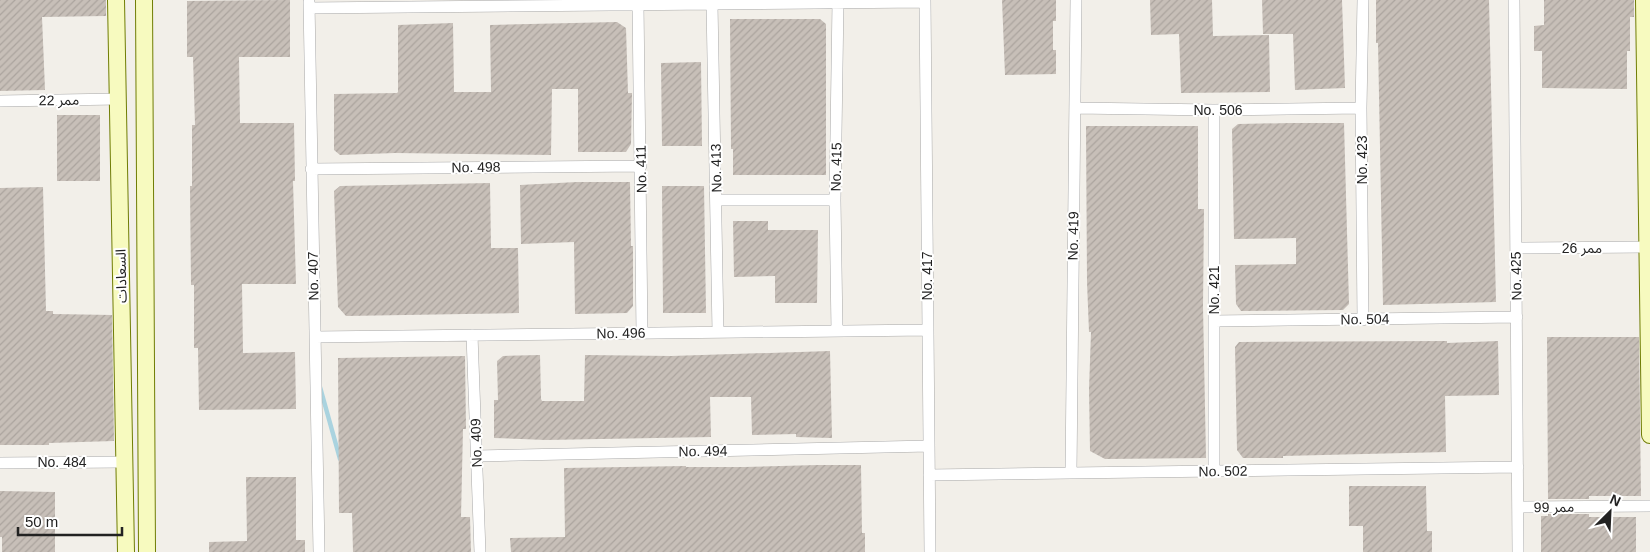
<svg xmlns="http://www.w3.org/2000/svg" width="1650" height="552" viewBox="0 0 1650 552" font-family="Helvetica,'Noto Sans Arabic',sans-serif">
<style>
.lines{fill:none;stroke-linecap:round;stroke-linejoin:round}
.stream{stroke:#aad3df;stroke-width:4.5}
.building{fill:url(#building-hatch)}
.street-casing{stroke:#a9a9a9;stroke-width:12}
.secondary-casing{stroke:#707d05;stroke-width:18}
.street{stroke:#fff;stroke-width:11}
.secondary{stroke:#f7fabf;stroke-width:16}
.labels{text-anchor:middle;stroke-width:4;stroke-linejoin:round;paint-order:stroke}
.street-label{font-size:14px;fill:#222;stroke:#fff}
</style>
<defs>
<pattern id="building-hatch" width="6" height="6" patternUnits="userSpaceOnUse" patternTransform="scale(1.25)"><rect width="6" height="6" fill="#c7bfb8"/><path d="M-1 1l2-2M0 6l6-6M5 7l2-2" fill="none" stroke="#aba49e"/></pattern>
</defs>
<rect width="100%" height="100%" fill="#f2efe9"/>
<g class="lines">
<!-- stream -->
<path class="stream" d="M320 387 340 459"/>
</g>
<!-- building -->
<path class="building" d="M0 0H106V16L42 17 45 90 0 91Z
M290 0V57H239L240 123H294L295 181H293L296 284H242L243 353 295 352 296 409 199 410 198 348H194V285H191L190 186H192V125H195L193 57H187V1Z
M1002 0H1056V21H1053V50H1056V74L1005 75Z
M1150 0H1212L1213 36 1269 35 1270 92 1181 93 1179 34 1151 35Z
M1262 0H1342L1345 88 1295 90 1293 34H1263Z
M1376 0H1489L1496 302 1383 305 1378 43H1376Z
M1544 0H1634V17H1630V51H1627V89L1542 88V51H1534V26L1544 25Z
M730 19H820L826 24V175H733V149H731Z
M617 22 626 28 628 93H632L631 144 626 152H578V89H552L551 155 395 153 340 155 334 150V94L397 93 398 92V25L453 23 454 92H491L490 25Z
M701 62 702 146H662L661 63Z
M57 115H100V181H57Z
M1291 123H1344L1349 304 1343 310 1241 311 1236 304 1235 265 1296 264V238L1234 239 1232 129 1238 124Z
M1086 126H1198V209H1204L1203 307 1206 458 1105 459 1090 451 1089 389 1091 332H1089L1087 282Z
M577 182H630L631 246H633V306L627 313 575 314 574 242 521 244 520 185Z
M490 183 491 248H518L519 313 346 316 338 307 334 191 340 186Z
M662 186H704L706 313H663Z
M43 187 46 311H53V314L112 315 114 441 49 443V445H0V188Z
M733 221H768V230H818L817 303H775V276L734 277Z
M1547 337H1639L1641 496H1589V499H1548Z
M1447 341V343L1498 341 1499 395 1445 396 1446 452 1283 456V458H1243L1237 450 1235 347 1239 342Z
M830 351 832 438 796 437V434L752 435 751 397H710L711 437 546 440 494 438V400H498L497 361 503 356 540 355 541 399 542 401H584L585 355 671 356Z
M465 356 466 429H463L461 517H470L471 552H353L352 513H339L338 358Z
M818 465H861L862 533H865V552H511L510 538 565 537 564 468 686 466V467H744Z
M246 477H296V540H305V552H209V542L247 541Z
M1349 486H1426L1427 531H1432V552H1363V526H1349Z
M0 491 55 492V552H2V537H0Z
M1548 514H1589V517H1636V552H1541V516H1548Z"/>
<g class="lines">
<!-- street casing -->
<g class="street-casing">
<path id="street" d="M925 0 930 552
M1514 0 1518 552
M309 2 319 552
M638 4 642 333
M712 4 718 332
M309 8 925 2
M0 101 118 99
M1075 108 1214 110 1361 108
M1214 110V471
M311 169 641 166
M717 200H835
M1516 248 1647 247
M1363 320 1361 108 1363 0
M1214 321 1517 317
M837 331 835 200 838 2
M472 335 480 552
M315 337 928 330
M477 456 929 446
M0 463 124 462
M1071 473 1076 0
M929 475 1518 467
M1518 507 1650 506"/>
</g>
<!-- secondary casing -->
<g class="secondary-casing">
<path id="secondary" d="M116 0 126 552
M144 0 147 552
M1644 0 1650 435"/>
</g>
<!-- street -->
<use href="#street" class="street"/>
<!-- secondary -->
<use href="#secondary" class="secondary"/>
</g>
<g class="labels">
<!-- street labels -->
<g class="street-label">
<text transform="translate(59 100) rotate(-1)" y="5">ممر 22</text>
<text x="1218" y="115">No. 506</text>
<text transform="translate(1362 160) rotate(-90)" y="5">No. 423</text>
<text transform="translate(476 167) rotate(-1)" y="5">No. 498</text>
<text transform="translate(836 167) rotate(-89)" y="5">No. 415</text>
<text transform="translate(716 168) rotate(-91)" y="5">No. 413</text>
<text transform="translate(641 169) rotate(-91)" y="5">No. 411</text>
<text transform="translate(1073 236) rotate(-89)" y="5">No. 419</text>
<text x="1582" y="253">ممر 26</text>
<text transform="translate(121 276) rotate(-91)" y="5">السعادات</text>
<text transform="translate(313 276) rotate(-91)" y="5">No. 407</text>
<text transform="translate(927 276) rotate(-90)" y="5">No. 417</text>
<text transform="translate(1516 276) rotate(-91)" y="5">No. 425</text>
<text transform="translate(1214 290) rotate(-90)" y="5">No. 421</text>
<text transform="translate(1365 319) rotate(-1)" y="5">No. 504</text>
<text transform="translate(621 333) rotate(-1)" y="5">No. 496</text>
<text transform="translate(476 443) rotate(-92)" y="5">No. 409</text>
<text transform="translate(703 451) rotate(-1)" y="5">No. 494</text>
<text x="62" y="467">No. 484</text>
<text transform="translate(1223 471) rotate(-1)" y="5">No. 502</text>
<text transform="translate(1554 507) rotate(-1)" y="5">ممر 99</text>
</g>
</g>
<!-- north arrow -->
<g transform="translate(1610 512) rotate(24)" stroke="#ffffff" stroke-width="4" paint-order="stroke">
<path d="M0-4L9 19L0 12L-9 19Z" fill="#222222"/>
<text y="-8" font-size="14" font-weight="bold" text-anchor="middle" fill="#222222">N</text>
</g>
<!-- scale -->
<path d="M18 527v8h104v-8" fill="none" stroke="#222222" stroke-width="2.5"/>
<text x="25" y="527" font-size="15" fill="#222222" stroke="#ffffff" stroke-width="4" paint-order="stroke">50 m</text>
</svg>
